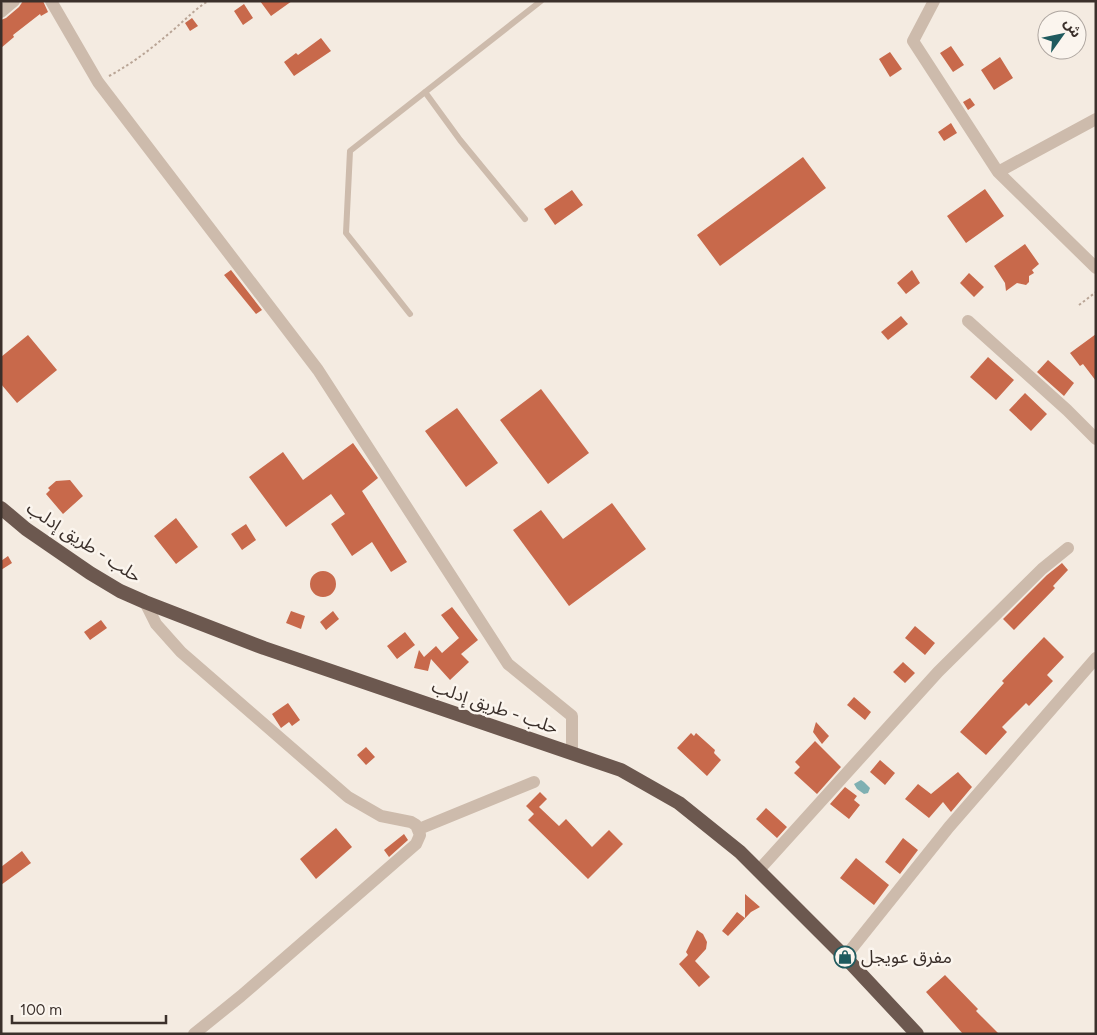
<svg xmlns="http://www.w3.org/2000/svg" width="1097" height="1035" viewBox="0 0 1097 1035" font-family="Figtree,'Noto Sans Arabic',sans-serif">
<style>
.water{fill:#7fb0b2}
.building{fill:#c8694b}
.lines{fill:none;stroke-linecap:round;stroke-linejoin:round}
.path{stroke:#b9a596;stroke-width:2;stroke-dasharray:2.5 2.5;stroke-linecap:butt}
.service{stroke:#cdbbac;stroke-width:6}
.minor{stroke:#cdbbac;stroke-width:12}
.tertiary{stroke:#cdbbac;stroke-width:12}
.trunk{stroke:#6c584f;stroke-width:14}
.labels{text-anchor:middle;stroke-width:5;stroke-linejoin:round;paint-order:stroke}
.street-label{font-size:18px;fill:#3b302b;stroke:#fbf5ee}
.poi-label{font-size:18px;fill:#3b302b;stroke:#fbf5ee;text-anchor:start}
</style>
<rect width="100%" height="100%" fill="#f4ebe1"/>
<!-- water -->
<path class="water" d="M861 780 864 782 870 788 868 793 864 794 857 789 854 784Z"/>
<!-- building -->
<path class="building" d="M23 1H43L48 12 41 16 40 14 13 35 14 37 1 48V20L6 18 19 7Z
M260 1H292L271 16Z
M244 4 253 18 243 25 234 11Z
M192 18 198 26 190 31 185 23Z
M321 38 331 51 294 76 284 62 296 53 298 55Z
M951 46 964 65 953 72 940 53Z
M890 52 902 69 890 77 879 59Z
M1000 57 1013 78 994 90 981 70Z
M970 98 975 105 968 110 963 102Z
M951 123 957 133 944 141 938 132Z
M803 157 826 188 720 266 697 235Z
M985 189 1004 216 966 243 947 216Z
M572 190 583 205 555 225 544 209Z
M1025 244 1039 264 1032 270 1034 273 1029 276V282L1026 285 1017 283 1006 291 1005 283 994 266Z
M231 270 262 310 256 314 224 275Z
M912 270 920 283 906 294 897 283Z
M969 273 984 287 974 297 960 283Z
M901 316 908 324 888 340 881 332Z
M1096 334V381L1083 364 1080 366 1070 353Z
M28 335 57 370 17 403 1 384V357Z
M988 357 1014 380 996 400 970 377Z
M1048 360 1074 383 1064 396 1037 372Z
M541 389 589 453 548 484 500 420Z
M1025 393 1047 414 1031 431 1009 410Z
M457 408 498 463 466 487 425 431Z
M353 443 378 478 362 491 407 562 391 572 372 542 352 556 331 524 345 514 331 494 286 527 249 477 283 452 303 480Z
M70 480 83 496 63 514 46 494 50 490 48 488 56 481Z
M612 503 646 549 569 606 513 530 541 510 563 539Z
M176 518 198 547 176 564 154 536Z
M246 524 256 540 242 550 231 534Z
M8 556 12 563 1 570V561Z
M1062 563 1068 570 1053 586 1055 588 1014 630 1003 619 1047 575Z
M310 584a13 13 0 1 1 26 0a13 13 0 1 1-26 0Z
M452 607 478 640 461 654 469 662 450 680 431 659 428 671 414 668 419 650 424 657 436 646 442 653 459 638 441 615Z
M291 611 305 616 301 629 286 623Z
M333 611 339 619 326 630 320 622Z
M101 620 107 628 90 640 84 632Z
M915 626 935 643 925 655 905 638Z
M405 632 415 645 397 659 387 646Z
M1044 637 1064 657 1047 675 1053 681 1029 706 1026 703 1002 727 1007 732 986 755 960 732 1004 683 1002 681Z
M903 662 915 673 905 683 893 672Z
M854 697 871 712 865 720 847 705Z
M288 703 300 720 292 726 289 722 281 728 272 714Z
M816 722 829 736 822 744 813 732Z
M691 733 694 736 696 733 715 750 714 753 721 760 707 776 677 748Z
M815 741 841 767 817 794 794 773 800 767 795 762Z
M366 747 375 757 366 765 357 755Z
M880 760 895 773 885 785 870 772Z
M958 772 972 787 951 812 943 802 929 818 905 799 918 784 931 794Z
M845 787 857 796 854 800 860 805 849 819 830 804Z
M540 792 547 799 539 807 559 826 566 819 592 847 609 830 623 844 588 879 528 820 534 814 526 806Z
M766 808 787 827 777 838 756 819Z
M336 828 352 847 316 879 300 859Z
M404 834 408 840 389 857 384 850Z
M903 838 918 850 900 874 885 862Z
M22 851 31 863 1 885V867Z
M856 858 889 885 874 905 840 878Z
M745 894 760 907 751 912 728 936 722 931 737 912 745 918Z
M697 930 703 934 707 942 706 949 695 961 710 977 699 987 679 964 688 955 686 952Z
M945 975 978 1009 976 1011 999 1034H963L926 992Z"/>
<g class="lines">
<!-- path -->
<path class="path" d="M109 76C133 63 151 49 172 31 184 21 194 10 208 1
M1079 305 1096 292"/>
<!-- service -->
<path class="service" d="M425 92 460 140 525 219
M410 314 346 233 350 151 541 1"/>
<!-- minor -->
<path class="minor" d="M51 1 98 82 318 370 508 664 572 716V753
M934 1 913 41 998 172 1096 268
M1 12 14 1
M998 172 1096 119
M968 321 1067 410 1096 439
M145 602 156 624 181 652 348 797 381 816 411 822 416 825 420 835 416 844 241 996 194 1034
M419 829 534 782
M758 871 938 672 1042 569 1068 548"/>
<!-- tertiary -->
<path class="tertiary" d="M845 957 949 827 1096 658"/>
<!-- trunk -->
<path class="trunk" d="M1 508 26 529 90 573 120 591 145 602 264 648 621 770 679 803 740 852 845 957 917 1034"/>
</g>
<!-- icons -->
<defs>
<g id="shop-ring" transform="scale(1.125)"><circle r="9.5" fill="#fbf5ee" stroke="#1f5a5e" stroke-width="1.5"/><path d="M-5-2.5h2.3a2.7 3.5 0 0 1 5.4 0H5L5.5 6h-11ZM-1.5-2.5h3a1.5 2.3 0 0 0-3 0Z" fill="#1f5a5e"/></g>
</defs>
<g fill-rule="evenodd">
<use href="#shop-ring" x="845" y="957"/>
</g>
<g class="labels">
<!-- street labels -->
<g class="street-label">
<text transform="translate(84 542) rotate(33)" y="6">حلب - طريق إدلب</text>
<text transform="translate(495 707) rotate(19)" y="6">حلب - طريق إدلب</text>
</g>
<!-- poi labels -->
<g class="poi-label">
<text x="861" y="963">مفرق عويجل</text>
</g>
</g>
<!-- border -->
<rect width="1097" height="1035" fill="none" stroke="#3b302b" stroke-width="5"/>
<!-- north arrow -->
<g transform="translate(1062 35) rotate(57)"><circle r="24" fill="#fbf5ee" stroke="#aea6a0"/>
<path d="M0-4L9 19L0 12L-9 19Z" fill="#1f5a5e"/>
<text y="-8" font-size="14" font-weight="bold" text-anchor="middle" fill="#3b302b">ش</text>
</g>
<!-- scale -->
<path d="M12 1015v8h154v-8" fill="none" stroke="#3b302b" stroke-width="2.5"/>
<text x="20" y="1015" font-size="15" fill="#3b302b" stroke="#fbf5ee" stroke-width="4" paint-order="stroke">100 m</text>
</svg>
